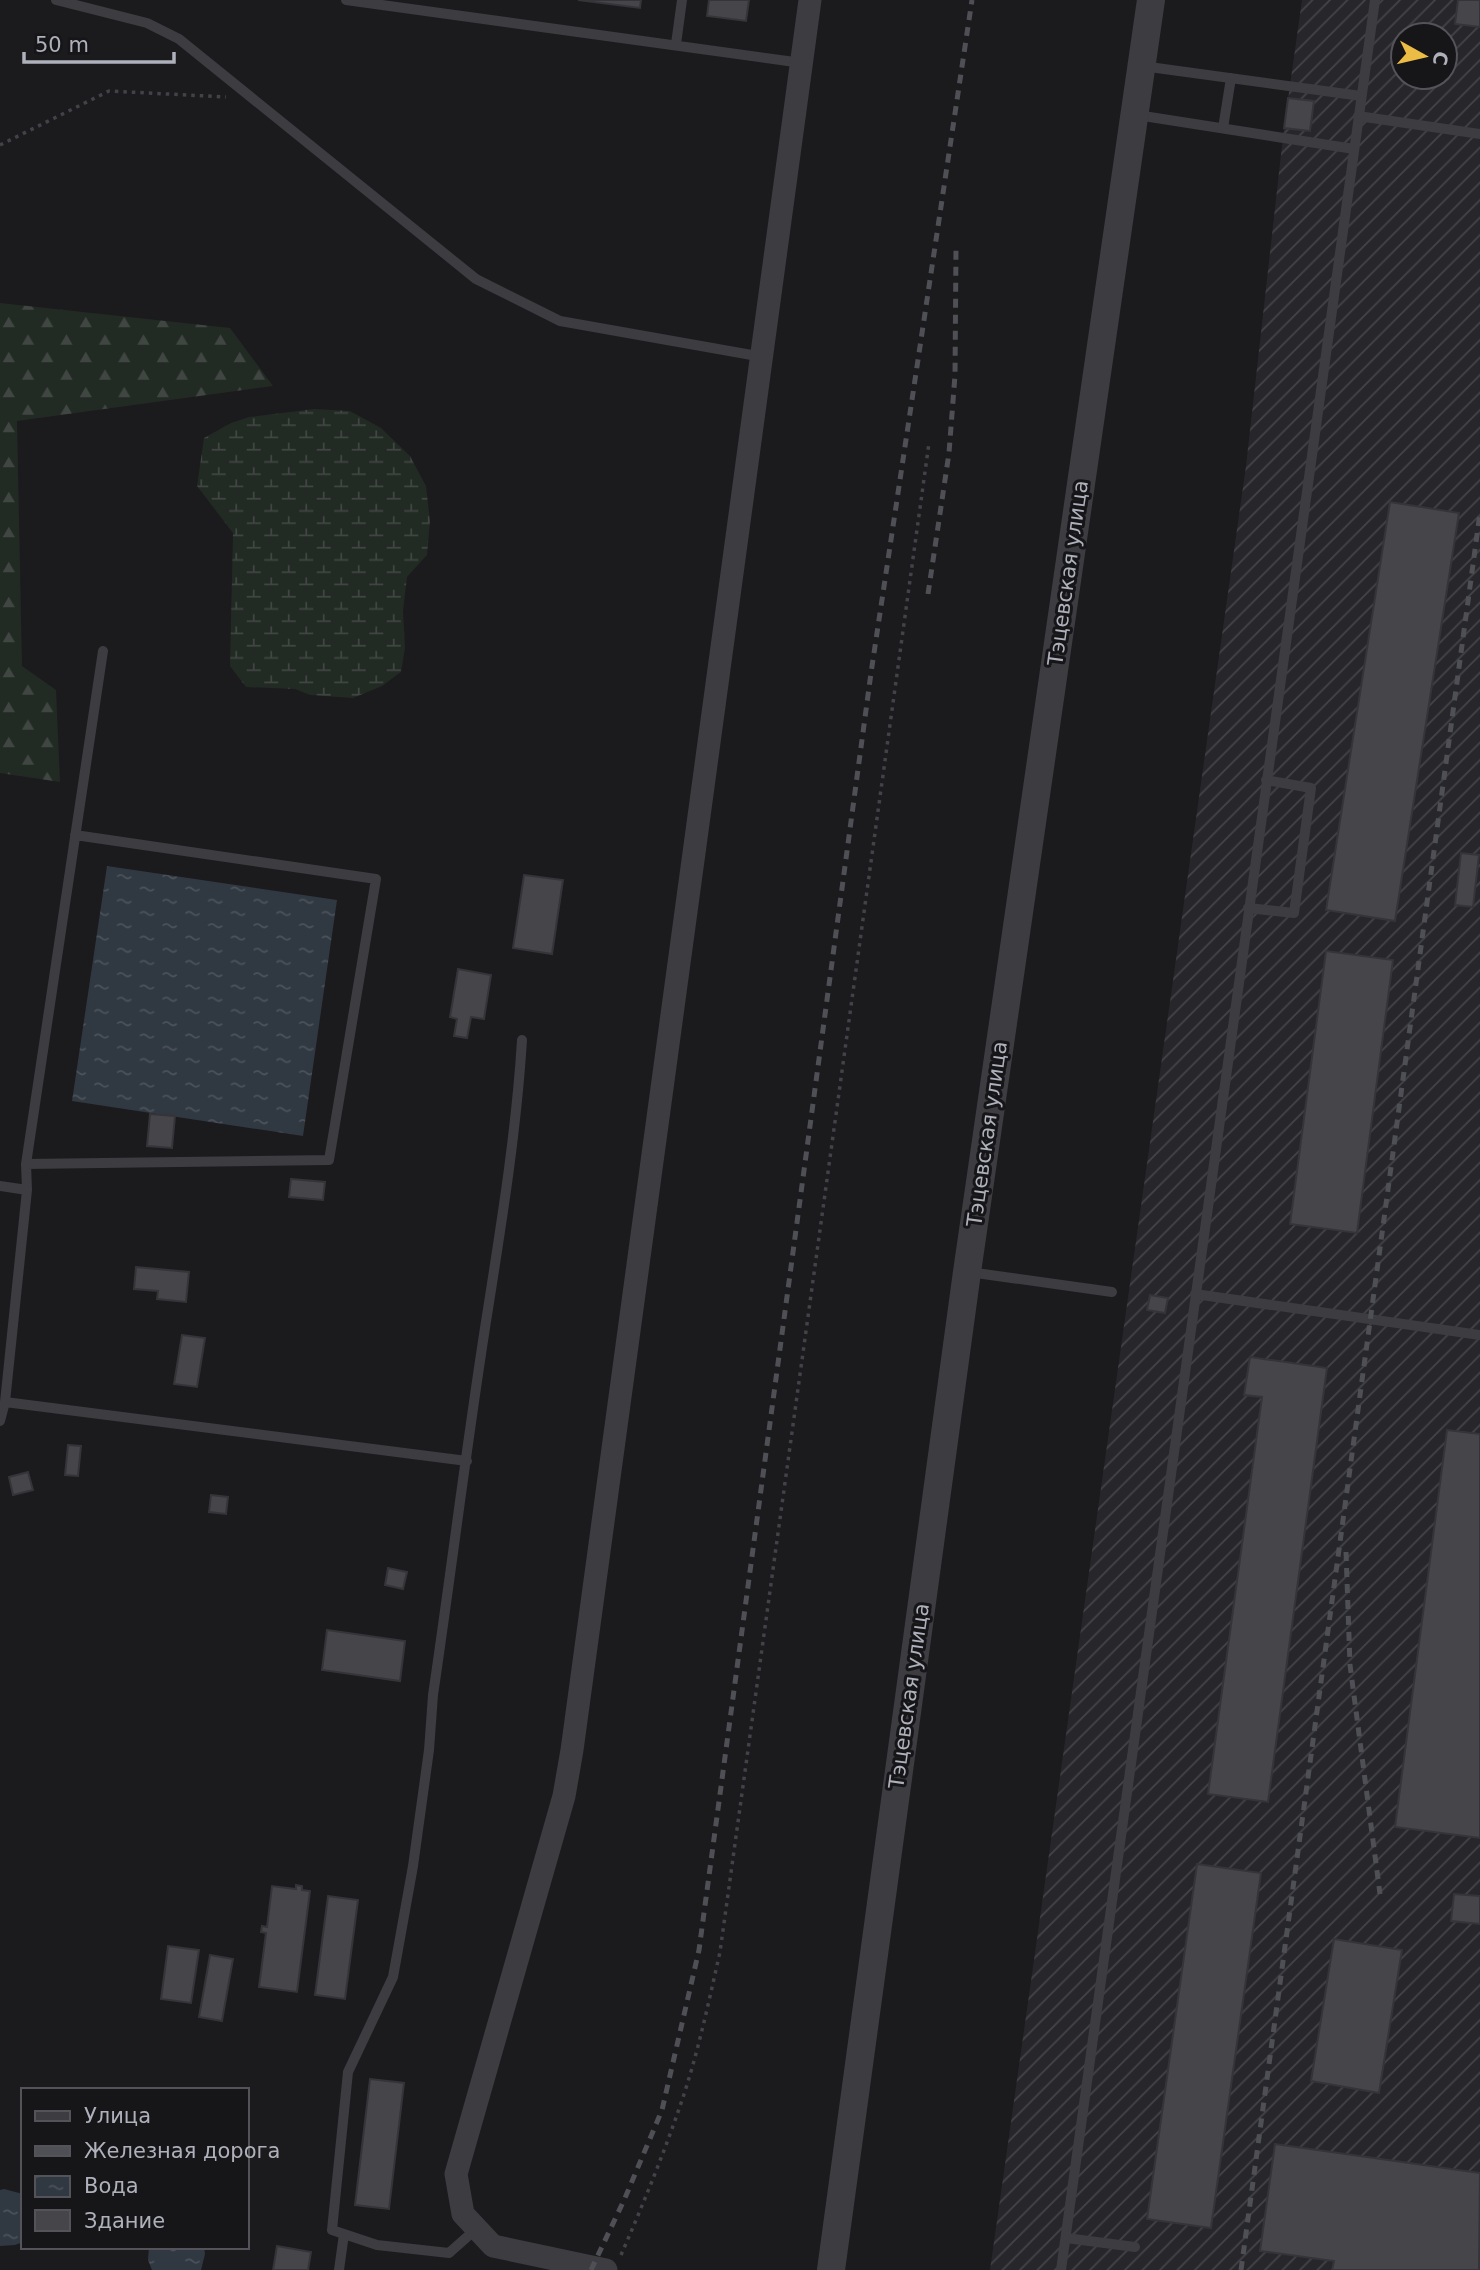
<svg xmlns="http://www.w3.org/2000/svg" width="1480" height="2270" viewBox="0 0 1480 2270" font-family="'DejaVu Sans',sans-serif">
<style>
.industrial{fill:url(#industrial-furrows);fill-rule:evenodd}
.forest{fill:url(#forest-firs)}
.wetland{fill:url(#wetland-marsh)}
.water{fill:url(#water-ripples)}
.building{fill:#45454a;stroke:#353439;stroke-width:2}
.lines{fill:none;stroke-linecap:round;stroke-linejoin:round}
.path{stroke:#424348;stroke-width:3.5;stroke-dasharray:3.5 5;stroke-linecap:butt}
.service{stroke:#3c3c41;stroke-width:10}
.minor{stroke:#3c3c41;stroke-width:23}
.tertiary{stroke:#3c3c41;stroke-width:28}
.rail{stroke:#4f5056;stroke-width:5;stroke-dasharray:9 7;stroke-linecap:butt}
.labels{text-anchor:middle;stroke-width:6;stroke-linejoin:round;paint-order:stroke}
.street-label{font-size:21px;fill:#aeb1bb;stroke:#161518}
</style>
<defs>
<pattern id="industrial-furrows" width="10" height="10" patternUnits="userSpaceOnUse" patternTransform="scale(1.75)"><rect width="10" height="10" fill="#27262a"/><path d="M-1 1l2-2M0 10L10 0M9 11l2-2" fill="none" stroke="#444347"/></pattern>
<pattern id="forest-firs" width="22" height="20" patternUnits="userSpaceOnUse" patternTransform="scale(1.75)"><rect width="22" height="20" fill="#222a24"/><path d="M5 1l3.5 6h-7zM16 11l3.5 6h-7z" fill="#404642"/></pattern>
<pattern id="wetland-marsh" width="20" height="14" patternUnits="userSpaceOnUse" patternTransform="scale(1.75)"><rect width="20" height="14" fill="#222a24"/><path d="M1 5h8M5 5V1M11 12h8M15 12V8" fill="none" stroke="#404642"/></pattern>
<pattern id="water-ripples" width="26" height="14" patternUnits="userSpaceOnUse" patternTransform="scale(1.75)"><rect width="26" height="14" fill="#303841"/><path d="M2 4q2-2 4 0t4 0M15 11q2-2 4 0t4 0" fill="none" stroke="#4b525a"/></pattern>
</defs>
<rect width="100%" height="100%" fill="#1b1a1d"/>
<!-- industrial -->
<path class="industrial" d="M1302 0H1480V2270H990L1246 466 1284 128ZM1403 35H1445V77H1403Z"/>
<!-- forest -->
<path class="forest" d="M0 303 230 328 273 386 17 421 22 666 56 690 60 782 0 773Z"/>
<!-- wetland -->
<path class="wetland" d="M314 409 350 411 381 428 410 456 426 486 430 521 427 555 407 577 403 611 405 648 401 672 382 686 353 698 310 695 295 689 246 687 230 666 233 533 197 486 204 438 231 423 249 417Z"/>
<!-- water -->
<path class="water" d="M107 866 337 900 303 1136 72 1101Z
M4 2189 23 2194V2242L15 2245 0 2246V2190Z
M149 2247H204L205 2254 201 2270H152L148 2260Z"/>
<!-- building -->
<path class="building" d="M578 0H641L640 8Z
M709 0H749L746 21 707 16Z
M1458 0H1480V27L1455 24Z
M1288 98 1314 101 1310 131 1284 128Z
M1390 502 1459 513 1395 921 1326 910Z
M1461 853 1479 855 1473 907 1455 905Z
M524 875 563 880 552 954 513 948Z
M1326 951 1393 960 1357 1233 1290 1224Z
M458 969 491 975 484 1019 471 1017 467 1038 454 1036 457 1019 450 1017Z
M150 1114 175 1116 172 1148 147 1146Z
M291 1179 325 1182 323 1200 289 1197Z
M136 1267 189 1272 186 1302 157 1299 158 1291 134 1289Z
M1150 1295 1168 1298 1165 1313 1147 1310Z
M182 1335 205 1338 197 1387 174 1384Z
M1250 1357 1327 1368 1268 1802 1208 1794 1262 1397 1244 1395Z
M1447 1430 1480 1434V1838L1395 1827Z
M68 1445 81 1446 78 1476 65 1475Z
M28 1472 33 1490 13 1495 9 1477Z
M211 1495 228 1497 226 1514 209 1512Z
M388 1568 407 1572 403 1589 385 1585Z
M327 1630 405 1641 400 1681 322 1670Z
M1197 1864 1261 1873 1211 2228 1147 2219Z
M296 1885 302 1886V1890L310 1891 297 1992 259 1987 266 1933 261 1932 262 1926 267 1927 272 1886 296 1889Z
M1454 1894 1480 1896V1924L1451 1921Z
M328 1896 358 1900 345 1999 315 1995Z
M1334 1939 1402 1950 1379 2093 1311 2081Z
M168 1946 199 1950 191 2003 161 1999Z
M210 1955 233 1959 222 2021 199 2017Z
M370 2079 404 2083 389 2209 355 2205Z
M1275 2144 1480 2173 1479 2270H1332L1334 2261 1260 2251Z
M277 2246 311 2252 308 2270H273Z"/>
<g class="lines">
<!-- path -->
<path class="path" d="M0 145 109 91 226 97
M621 2255C642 2207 662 2158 679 2109 697 2058 708 2005 720 1952L929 443"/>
<!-- service -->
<path class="service" d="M56 0 147 23 179 39 476 279 560 321 763 357
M346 0 802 63
M676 44 682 0
M1142 66 1361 96
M1137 115 1354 149
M1358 116 1480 134
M1223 128 1231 78
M1248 908 1294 913 1311 788 1266 780
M26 1164 329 1160 376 879 75 835
M0 1186 27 1190
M969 1272 1112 1292
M1195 1294 1480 1335
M5 1402 467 1461
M0 1421 5 1402 27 1190 26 1164 103 651
M476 2229 449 2253 377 2245 332 2230 348 2072 393 1977 413 1866 429 1750 433 1695C451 1573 466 1450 485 1328 500 1232 516 1137 522 1040
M1066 2238 1135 2247
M339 2270 344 2234
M1061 2270 1375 0"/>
<!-- minor -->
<path class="minor" d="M606 2270 493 2246 463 2214 456 2174 564 1796 572 1750 810 0"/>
<!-- tertiary -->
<path class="tertiary" d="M831 2270 967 1272 1151 0"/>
<!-- rail -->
<path class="rail" d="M928 594 949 453 955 375 956 248
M1346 1552 1350 1665 1380 1894
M591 2270 625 2198 662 2110 699 1950 871 673 972 0
M1241 2270 1480 513"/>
</g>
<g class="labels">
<!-- street labels -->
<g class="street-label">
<text transform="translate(1068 573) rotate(-82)" y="7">Тэцевская улица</text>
<text transform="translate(987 1134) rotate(-82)" y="7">Тэцевская улица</text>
<text transform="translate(909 1696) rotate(-82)" y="7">Тэцевская улица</text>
</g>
</g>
<!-- legend -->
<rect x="21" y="2088" width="228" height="161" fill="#161518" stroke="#535359" stroke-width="2"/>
<rect x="35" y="2111" width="35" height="10" fill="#3c3c41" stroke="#535359" stroke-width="2"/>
<text x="84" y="2123" font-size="21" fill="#aeb1bb">Улица</text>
<rect x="35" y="2146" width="35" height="10" fill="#4f5056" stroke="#535359" stroke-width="2"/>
<text x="84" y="2158" font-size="21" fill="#aeb1bb">Железная дорога</text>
<rect x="35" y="2176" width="35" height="21" fill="url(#water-ripples)" stroke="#535359" stroke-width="2"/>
<text x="84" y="2193" font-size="21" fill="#aeb1bb">Вода</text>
<rect x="35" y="2210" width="35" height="21" fill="#45454a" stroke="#535359" stroke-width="2"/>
<text x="84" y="2228" font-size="21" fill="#aeb1bb">Здание</text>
<!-- north arrow -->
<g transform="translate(1424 56) rotate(98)"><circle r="33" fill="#161518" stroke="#535359" stroke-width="2"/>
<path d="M0-5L12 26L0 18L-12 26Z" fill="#ebbd44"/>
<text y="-10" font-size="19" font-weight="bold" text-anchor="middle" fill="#aeb1bb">С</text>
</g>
<!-- scale -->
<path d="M24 52v10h150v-10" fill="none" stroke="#aeb1bb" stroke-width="3.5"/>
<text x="35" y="52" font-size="21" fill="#aeb1bb" stroke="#161518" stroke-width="5" paint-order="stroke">50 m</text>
</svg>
